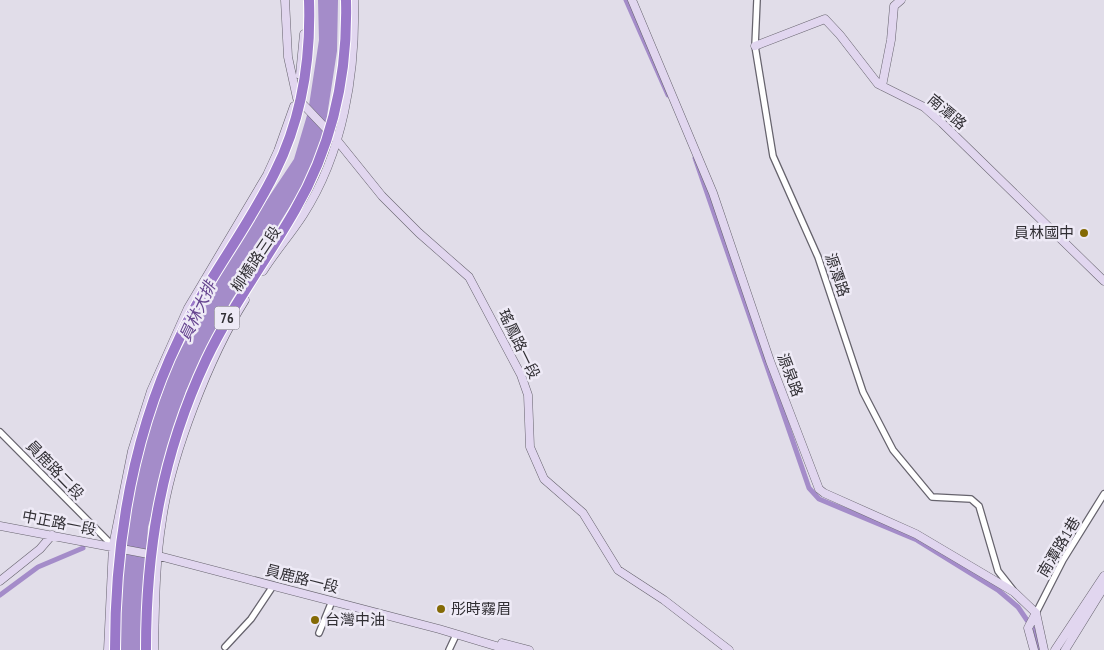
<svg xmlns="http://www.w3.org/2000/svg" width="1104" height="650" viewBox="0 0 1104 650" font-family="'PT Sans Narrow','Noto Sans TC',sans-serif">
<style>
.water{fill:#a48cc9}
.lines{fill:none;stroke-linecap:round;stroke-linejoin:round}
.canal{stroke:#a48cc9;stroke-width:5}
.street-casing{stroke:#66636d;stroke-width:8}
.secondary-casing{stroke:#66636d;stroke-width:9}
.street{stroke:#fff;stroke-width:5.5}
.secondary{stroke:#e1d6ef;stroke-width:8}
.highway-bridge-casing{stroke:#fff;stroke-width:12;stroke-linecap:butt}
.highway-bridge{stroke:#9a78c9;stroke-width:10}
.poi-dot{fill:#846a05;stroke:#eeeaf6;stroke-width:2}
.labels{text-anchor:middle;stroke-width:5;stroke-linejoin:round;paint-order:stroke}
.shield{fill:#eeeaf6;stroke:#6a676e;stroke-width:1}
.shield-label{font-size:14px;font-weight:bold;fill:#312f34}
.street-label{font-size:15px;fill:#312f34;stroke:#eeeaf6}
.poi-label{font-size:15px;fill:#312f34;stroke:#eeeaf6;text-anchor:start}
.water-label{font-size:16px;font-style:italic;fill:#65448f;stroke:#eeeaf6}
</style>
<rect width="100%" height="100%" fill="#e1dde9"/>
<!-- water -->
<path class="water" d="M318 0H338L337 51 325 129 312 171 231 301 186 391 148 527 141 650H121L119 628 125 546 142 449 172 366 235 248 294 159 308 112 319 40Z"/>
<g class="lines">
<!-- canal -->
<path class="canal" d="M626 0 668 95
M695 158 809 488 819 499 917 540 998 590 1018 607 1035 632 1037 650
M0 595 38 567 83 548"/>
<!-- street casing -->
<g class="street-casing">
<path id="street" d="M757 0 755 46 773 156 818 257 863 392 893 450 932 497 971 499 979 506 998 571 1013 590
M0 432 113 546
M1036 613 1063 560 1104 494
M319 633 332 601
M225 647 251 619 273 586
M449 650 456 635"/>
</g>
<!-- secondary casing -->
<g class="secondary-casing">
<path id="secondary" d="M285 0 288 57 297 98 336 139 382 196 419 233 469 277 521 375 528 395 530 447 544 479 583 513 618 570 664 600 729 650
M632 0 713 193 770 361 819 489 824 493 916 534 1014 592 1036 613 1044 650
M755 46 825 19 840 35 878 84 924 107 942 123 1104 281
M300 75 304 34
M882 86 891 40 894 6 901 0
M263 271C275 252 290 235 303 215 343 153 356 73 354 0
M0 526 159 556 439 629 509 650
M0 581 40 549 52 535
M502 643 529 650
M108 650 113 546 132 451 151 391 188 308 267 175 278 151 294 106
M154 650C155 607 155 563 162 520 171 455 210 356 245 300
M1034 650 1028 628 1036 613
M1055 650 1104 576
M1065 650 1104 587"/>
</g>
<!-- street -->
<use href="#street" class="street"/>
<!-- secondary -->
<use href="#secondary" class="secondary"/>
<!-- highway-bridge casing -->
<g class="highway-bridge-casing">
<path id="highway-bridge" d="M115 650C115 543 132 436 179 339 206 280 247 230 275 172 302 118 311 59 309 0
M146 650C146 547 162 454 206 360 231 307 266 261 295 210 332 146 348 74 346 0"/>
</g>
<!-- highway-bridge -->
<use href="#highway-bridge" class="highway-bridge"/>
</g>
<!-- markers -->
<g class="poi-dot">
<circle cx="1084" cy="233" r="5"/>
<circle cx="441" cy="609" r="5"/>
<circle cx="315" cy="620" r="5"/>
</g>
<g class="labels">
<!-- shield labels -->
<rect class="shield" x="214.5" y="306.5" width="25" height="23" rx="4"/>
<g class="shield-label">
<text x="227" y="323">76</text>
</g>
<!-- street labels -->
<g class="street-label">
<text transform="translate(947 112) rotate(40)" y="5">南潭路</text>
<text transform="translate(256 259) rotate(-56)" y="5">柳橋路三段</text>
<text transform="translate(837 275) rotate(71)" y="5">源潭路</text>
<text transform="translate(519 344) rotate(64)" y="5">瑤鳳路一段</text>
<text transform="translate(790 375) rotate(69)" y="5">源泉路</text>
<text transform="translate(55 470) rotate(46)" y="5">員鹿路二段</text>
<text transform="translate(59 523) rotate(11)" y="5">中正路一段</text>
<text transform="translate(1059 547) rotate(-59)" y="5">南潭路1巷</text>
<text transform="translate(302 579) rotate(14)" y="5">員鹿路一段</text>
</g>
<!-- poi labels -->
<g class="poi-label">
<text x="1074" y="238" text-anchor="end">員林國中</text>
<text x="451" y="614">彤時霧眉</text>
<text x="325" y="625">台灣中油</text>
</g>
<!-- water labels -->
<g class="water-label">
<text transform="translate(197 311) rotate(-65)" y="6">員林大排</text>
</g>
</g>
</svg>
